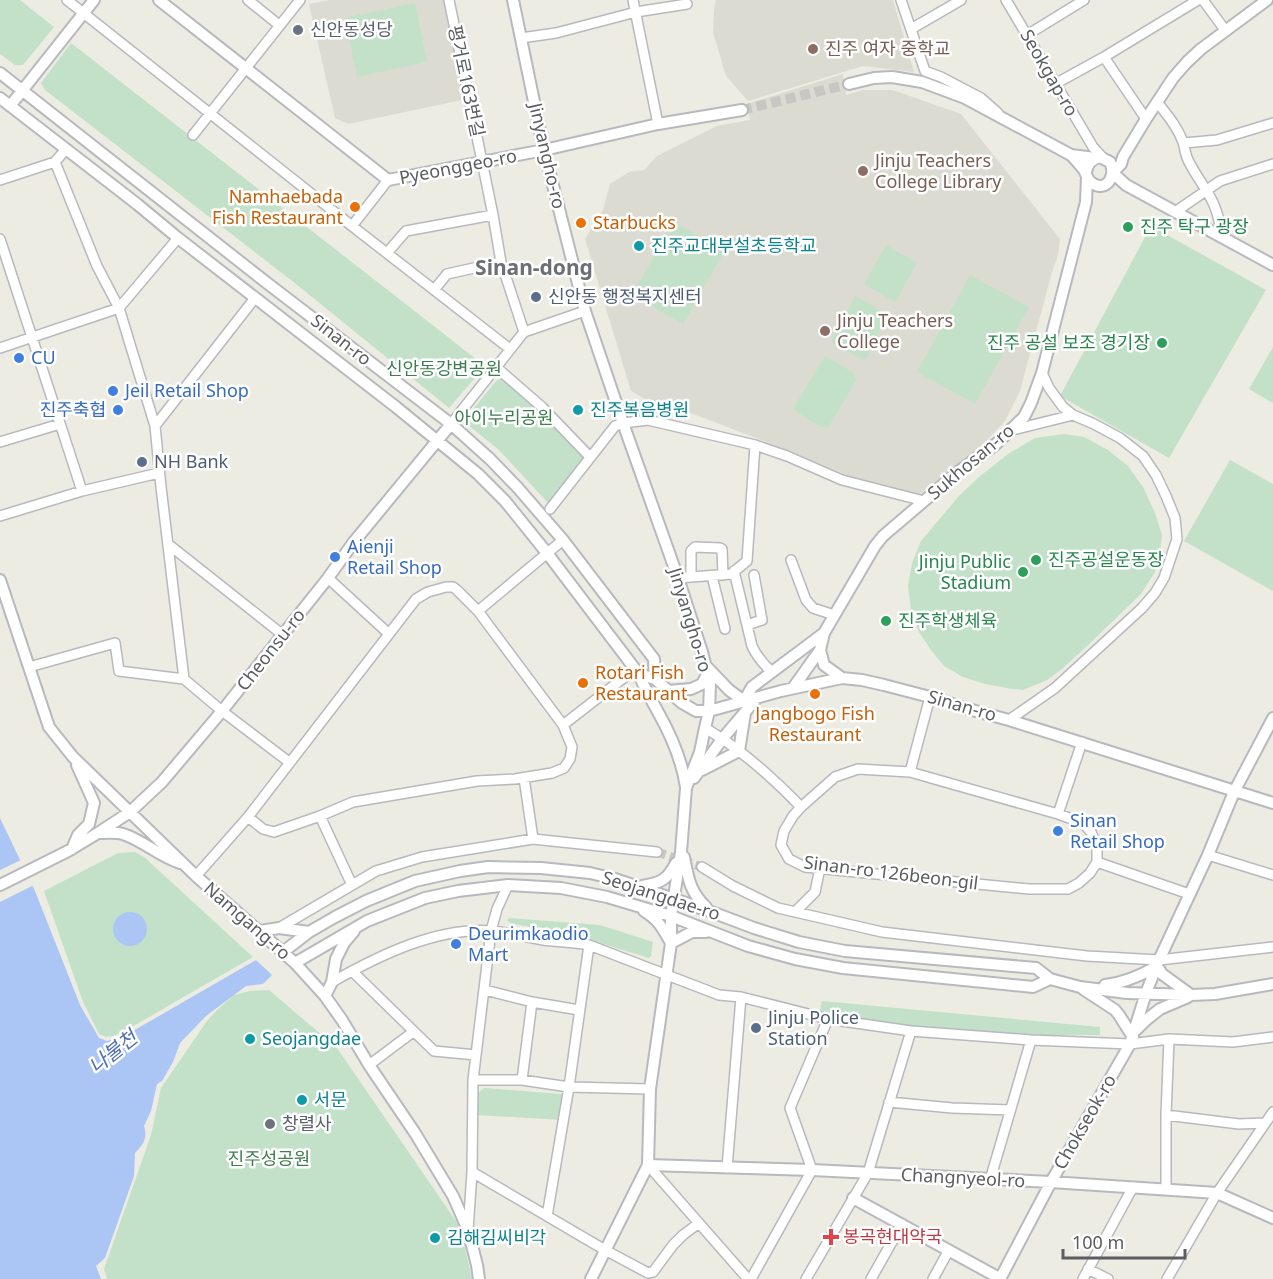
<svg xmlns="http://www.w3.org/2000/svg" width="1273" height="1279" viewBox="0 0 1273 1279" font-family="'Noto Sans','Noto Sans KR',sans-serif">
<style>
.education{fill:#dcdbd2}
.green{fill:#c2e1c8}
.water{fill:#abc6f5}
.pier{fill:#ecece3}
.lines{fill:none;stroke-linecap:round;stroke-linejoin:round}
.minor-tunnel{stroke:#c8c8c3;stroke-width:9;stroke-dasharray:9 4.5;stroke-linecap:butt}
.tertiary-tunnel{stroke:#c8c8c3;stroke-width:10;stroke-dasharray:10 5;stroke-linecap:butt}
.minor-casing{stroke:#b8b9be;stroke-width:12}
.tertiary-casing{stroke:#b8b9be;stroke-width:14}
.minor{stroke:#fff;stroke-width:9}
.tertiary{stroke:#fff;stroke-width:10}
.worship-dot{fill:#6b7280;stroke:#fff;stroke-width:2}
.education-dot{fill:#8d6e63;stroke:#fff;stroke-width:2}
.food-dot{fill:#e8710a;stroke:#fff;stroke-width:2}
.leisure-dot{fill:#2e9e5b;stroke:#fff;stroke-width:2}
.culture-dot{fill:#0f9aa8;stroke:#fff;stroke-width:2}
.service-dot{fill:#5c6f8a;stroke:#fff;stroke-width:2}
.shop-dot{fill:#3f7fe0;stroke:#fff;stroke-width:2}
.health-dot{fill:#e0444e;stroke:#fff;stroke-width:2}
.labels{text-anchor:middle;stroke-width:5;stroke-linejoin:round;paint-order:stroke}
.worship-label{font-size:18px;fill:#5b616d;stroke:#fff;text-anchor:start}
.education-label{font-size:18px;fill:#785e54;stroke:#fff;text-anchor:start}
.street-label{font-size:18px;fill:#5b5d62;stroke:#fff}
.food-label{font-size:18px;fill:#c56008;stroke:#fff;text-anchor:start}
.leisure-label{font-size:18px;fill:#27864d;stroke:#fff;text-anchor:start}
.culture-label{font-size:18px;fill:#0d838f;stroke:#fff;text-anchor:start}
.service-label{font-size:18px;fill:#4e5e75;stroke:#fff;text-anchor:start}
.shop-label{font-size:18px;fill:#366cbe;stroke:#fff;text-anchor:start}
.park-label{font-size:18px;fill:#3e7e4e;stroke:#fff}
.health-label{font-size:18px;fill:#be3a42;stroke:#fff;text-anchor:start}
.water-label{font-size:20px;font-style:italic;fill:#516eb5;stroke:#fff}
.quarter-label{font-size:21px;font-weight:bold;fill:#6c6f74;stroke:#fff}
</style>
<rect width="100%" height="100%" fill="#ecece3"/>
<!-- education -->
<path class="education" d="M330 0H446L465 95 462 100 348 124 335 118 309 4Z
M716 0H893L914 72 863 66 748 101 726 76 713 32 714 11Z
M843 74 846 95 863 90H893L961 114 1060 239 1058 255 1052 272 1020 391 1005 421 986 441 969 456 916 497 849 476 793 452 667 404 647 400 631 391 585 239 603 210 610 184 629 172 644 170 657 156 717 126 750 120 747 104Z"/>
<!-- green -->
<path class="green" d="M0 0H20L54 27 23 65H15L0 54Z
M415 3 427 62 357 77 345 18Z
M71 43 485 366 449 408 296 284 45 90 41 83Z
M674 222 725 250 683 324 632 295Z
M1151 226 1266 290 1169 458 1060 396Z
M886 245 917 263 895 302 864 284Z
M970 275 1029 307 975 404 917 372Z
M855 296 889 315 890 318 880 330 872 344 868 357 863 360 831 342Z
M1273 347V403L1249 389Z
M825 356 854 373 856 380 828 428 819 426 795 411 794 407Z
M503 377 542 414 585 460 550 505 499 450 468 425 465 419 497 380Z
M1064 434 1084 437 1108 450 1128 466 1143 487 1155 513 1162 535 1158 567 1141 594 1087 646 1062 669 1047 680 1023 690 1012 689 985 684 963 677 944 666 931 650 919 632 911 610 908 586 912 563 921 541 958 497 979 477 1008 454 1035 438Z
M1230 460 1273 484V591L1184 541Z
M135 852 144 857 253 957 123 1032 113 1036 106 1037 99 1034 83 1002 44 891 118 853Z
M509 918 600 925 653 942 651 956 649 958 584 938 510 923 507 920Z
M269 990 337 1048 458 1224 462 1236 472 1279H107L104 1269 151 1135 161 1088 207 1021 217 1010 234 995 250 991Z
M822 1001 1100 1027V1035H955L818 1018Z
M484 1088 561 1094 565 1100 562 1120 477 1115 478 1093Z"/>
<!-- water -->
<path class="water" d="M0 818 35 891 80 1005 99 1038 107 1041 126 1035 256 960 272 975 263 984 246 986 206 1016 180 1043 173 1062 162 1081 157 1084 151 1111 144 1126C148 1138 143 1145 135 1153L134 1176 105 1258 96 1266 101 1279H0Z
M113 929a17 17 0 1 1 34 0a17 17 0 1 1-34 0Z"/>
<!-- pier -->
<path class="pier" d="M23 859 34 885 0 902V870Z"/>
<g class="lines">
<!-- minor-tunnel -->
<path class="minor-tunnel" d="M657 852 702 867"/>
<!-- tertiary-tunnel -->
<path class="tertiary-tunnel" d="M742 110 849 84"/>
<!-- minor casing -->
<g class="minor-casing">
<path id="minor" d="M67 0 352 226 510 349
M248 0 279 25
M449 0 493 215 501 262 524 332
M633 0 658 124
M901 0 925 71 941 77 981 98 998 113
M1006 0 1093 147 1103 158
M1203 0 1225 30
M911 29 961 0
M1027 35 1084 0
M521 38 556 33 636 12 687 4
M1104 57 1146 119
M1055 84 1104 57 1198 0
M1157 102C1167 115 1177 126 1183 142 1185 148 1185 154 1188 160 1203 190 1219 199 1221 237
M193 135 300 0
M1184 143 1217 140 1273 123
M66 149 55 162 97 266 119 308 155 426
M0 180 55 162
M1175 212 1220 181 1273 164
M352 226 388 180
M0 239 82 491
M387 253 406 231 493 215
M434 290 447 274 501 262
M255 298 155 426 161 487 184 679 222 711 289 762
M119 308 178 238
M0 348 119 308
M496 367 542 407 590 457
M451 424 524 332 585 311
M1012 430 1073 415
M0 442 60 424
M550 509 615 426 623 423 648 420 755 445 787 456 842 480 924 501
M0 516 82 491 159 473
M168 544 283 635
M791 560 806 600 813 608 834 615
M734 571 752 646C757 657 763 664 772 672
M712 576 725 629
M691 577V551L695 547 720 548 722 549 723 575
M328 578 389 634
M678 578 731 574 747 561 755 445
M478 611 563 540
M747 625 762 620 754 575
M29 667 115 643 119 671 184 679
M1009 720 1055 688 1142 608 1155 593 1164 578 1177 539 1175 518 1166 496 1156 475 1143 456 1120 438 1094 424 1073 415 1063 407 1049 388 1042 373
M563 725 635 669
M705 728C741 749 772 777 801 807
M858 769 910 772 1058 814 1083 823 1091 832 1097 847V862L1090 873 1079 883 1068 889H1029L805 867 789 859 781 845 784 831 793 816 801 807 835 777Z
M910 772 930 697
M524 778 533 839
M1058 814 1082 742
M320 816 352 885
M1208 855 1273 875
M1097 862 1189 894
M702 867 733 886 778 908 882 932 1087 956 1159 960 1273 947
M196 876 248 817 416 599 428 592 446 587H453L457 590 478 611 563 725 572 747 570 759 564 768 552 773 515 779 477 781 353 802 320 816 274 832 263 829 248 817
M795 912 815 892 820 868
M279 928 376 871 422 857 533 839 657 852
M352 971 434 1051 476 1055
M332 982C378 956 438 926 493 931 509 933 526 937 543 940 558 942 573 942 589 945L719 995 741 997 828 1019 911 1031 1031 1040 1130 1044 1169 1039 1233 1042 1273 1037
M485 990 532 1002 579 1010
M369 1065 413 1032
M473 1080H522L569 1087 650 1089
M522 1080 532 1002
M889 1102 952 1108 1010 1110
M1166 1115 1239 1124 1265 1123
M648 1165 748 1279
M727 1168 741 997
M472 1172 605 1250 648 1273 653 1272 673 1245 683 1235 699 1223
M990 1180 1031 1040
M1166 1189V1115L1169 1039
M547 1216 569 1087 589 945
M468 1230 472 1172 473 1080 491 931 497 909 508 885
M1088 1269 1108 1279
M751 1279 812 1170 790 1108 828 1019
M806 1279 868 1173 911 1031
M871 1279 902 1224
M933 1279 949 1250
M1083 1279 1133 1187
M1167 1279 1217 1193 1273 1112"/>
</g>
<!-- tertiary casing -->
<g class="tertiary-casing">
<path id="tertiary" d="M159 0 388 180 544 150 658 124 742 110
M513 0 544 150 585 311 623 423 678 578 702 652 710 684 709 711 705 728 700 752 686 788 681 852 671 916V943L650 1089 648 1165 591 1279
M0 73 267 283 451 424 490 459 518 488 563 540 654 659 655 679
M849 84 874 78 892 77 922 82 965 98 1071 155 1095 158
M0 98 137 204 178 238 396 407 478 474 505 501 547 553 635 669 639 674 655 679 682 703 696 711H709L781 691 842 678 862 680 884 685 930 697 968 709 1009 720 1273 803
M10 106 94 0
M1071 155C1076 160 1080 165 1084 170 1087 175 1087 180 1092 183 1106 193 1117 176 1110 162L1100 157C1091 159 1087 164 1086 172
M1113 172 1121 164 1123 157 1146 119 1173 78 1187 62 1201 49 1267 0
M1113 173 1126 185 1273 265
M0 580 49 727 73 757 196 876 295 963 325 996 342 1020 369 1065 415 1133 453 1196 468 1230 477 1265 479 1279
M820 650 824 665 842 678
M707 667 729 690 744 701 752 687 824 633
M639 674C644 688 651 699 658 712 671 735 682 761 686 787
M793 688 820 650 824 633 875 546 883 536 958 472 996 444 1024 417 1031 403 1042 373 1086 202 1087 177
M668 691 691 689 702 684 708 673
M702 770 739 751 745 713
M694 778 723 738 757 698
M98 833C106 833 116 832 123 834 144 841 160 857 180 863
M72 849 78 835 89 824 94 803 77 765
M684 857C688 878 690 892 706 907
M0 885 68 851 98 833 130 812 162 782 222 711 328 578 353 543 451 424
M642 886C661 883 667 880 676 863
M644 911C659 920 663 929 671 943L692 932H706
M260 931 279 928 309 932
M283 952 309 932 335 917 366 901 415 881 460 871 488 867 541 868 590 873 615 879 709 911 754 928 799 942 845 951 1036 968 1050 979 1080 987 1127 993 1191 995 1215 994 1273 984
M295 963 367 921 425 898 458 891 508 885 561 888 607 897 671 916 748 946 795 959 843 968 1033 987 1050 979
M1105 985C1124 983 1140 976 1157 966L1162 974 1191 995
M1083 989 1115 1010 1119 1015 1133 1037
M325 996 332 982 336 959 344 943 354 931
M1136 1030 1146 1020 1160 1009 1188 997
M648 1165 812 1170 1051 1182 1217 1193 1273 1218
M853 1198 1001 1279
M1000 1279 1051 1182 1130 1044 1146 993 1159 960 1208 855 1234 792 1273 718"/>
</g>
<!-- minor -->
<use href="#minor" class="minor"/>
<!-- tertiary -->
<use href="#tertiary" class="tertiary"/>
</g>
<!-- markers -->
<g class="worship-dot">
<circle cx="298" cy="30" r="6"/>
<circle cx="270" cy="1124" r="6"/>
</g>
<g class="education-dot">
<circle cx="813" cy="49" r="6"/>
<circle cx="863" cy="171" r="6"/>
<circle cx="825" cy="331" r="6"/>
</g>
<g class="food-dot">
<circle cx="355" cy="207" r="6"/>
<circle cx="581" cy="223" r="6"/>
<circle cx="583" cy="683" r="6"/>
<circle cx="815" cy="694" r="6"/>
</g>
<g class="leisure-dot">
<circle cx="1128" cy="227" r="6"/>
<circle cx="1162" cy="343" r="6"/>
<circle cx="1036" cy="560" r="6"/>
<circle cx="1023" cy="572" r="6"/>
<circle cx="886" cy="621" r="6"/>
</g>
<g class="culture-dot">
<circle cx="639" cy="246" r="6"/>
<circle cx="578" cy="410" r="6"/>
<circle cx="250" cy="1039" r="6"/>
<circle cx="302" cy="1100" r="6"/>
<circle cx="435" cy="1238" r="6"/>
</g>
<g class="service-dot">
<circle cx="536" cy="297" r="6"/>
<circle cx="142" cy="462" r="6"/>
<circle cx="756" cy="1028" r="6"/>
</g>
<g class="shop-dot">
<circle cx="19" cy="358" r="6"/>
<circle cx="113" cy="391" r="6"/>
<circle cx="118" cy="410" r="6"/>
<circle cx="335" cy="557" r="6"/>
<circle cx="1058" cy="831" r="6"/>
<circle cx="456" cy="944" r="6"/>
</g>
<path class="health-dot" d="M828 1228h6v6h6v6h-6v6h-6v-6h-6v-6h6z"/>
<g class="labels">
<!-- worship labels -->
<g class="worship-label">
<text x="310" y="36">신안동성당</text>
<text x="282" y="1130">창렬사</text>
</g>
<!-- education labels -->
<g class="education-label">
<text x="825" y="55">진주 여자 중학교</text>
<text x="875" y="167">Jinju Teachers<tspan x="875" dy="21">College Library</tspan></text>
<text x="837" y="327">Jinju Teachers<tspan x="837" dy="21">College</tspan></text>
</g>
<!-- street labels -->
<g class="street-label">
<text transform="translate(1049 73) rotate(60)" y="6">Seokgap-ro</text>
<text transform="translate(466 81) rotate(78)" y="6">평거로163번길</text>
<text transform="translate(547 156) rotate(77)" y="6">Jinyangho-ro</text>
<text transform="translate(458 167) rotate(-11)" y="6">Pyeonggeo-ro</text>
<text transform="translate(341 340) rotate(38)" y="6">Sinan-ro</text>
<text transform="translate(971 462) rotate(-40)" y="6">Sukhosan-ro</text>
<text transform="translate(690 620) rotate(73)" y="6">Jinyangho-ro</text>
<text transform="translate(271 650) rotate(-52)" y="6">Cheonsu-ro</text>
<text transform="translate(962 706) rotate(16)" y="6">Sinan-ro</text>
<text transform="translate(891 873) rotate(7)" y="6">Sinan-ro 126beon-gil</text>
<text transform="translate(661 896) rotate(18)" y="6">Seojangdae-ro</text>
<text transform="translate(247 921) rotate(41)" y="6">Namgang-ro</text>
<text transform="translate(1085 1122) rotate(-60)" y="6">Chokseok-ro</text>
<text transform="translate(963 1178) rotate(3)" y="6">Changnyeol-ro</text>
</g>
<!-- food labels -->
<g class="food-label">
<text x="343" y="203" text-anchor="end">Namhaebada<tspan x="343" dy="21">Fish Restaurant</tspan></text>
<text x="593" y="229">Starbucks</text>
<text x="595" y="679">Rotari Fish<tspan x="595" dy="21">Restaurant</tspan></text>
<text x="815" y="720" text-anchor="middle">Jangbogo Fish<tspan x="815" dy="21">Restaurant</tspan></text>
</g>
<!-- leisure labels -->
<g class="leisure-label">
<text x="1140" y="233">진주 탁구 광장</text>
<text x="1150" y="349" text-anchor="end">진주 공설 보조 경기장</text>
<text x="1048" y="566">진주공설운동장</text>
<text x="1011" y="568" text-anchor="end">Jinju Public<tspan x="1011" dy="21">Stadium</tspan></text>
<text x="898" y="627">진주학생체육</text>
</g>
<!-- culture labels -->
<g class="culture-label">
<text x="651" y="252">진주교대부설초등학교</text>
<text x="590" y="416">진주복음병원</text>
<text x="262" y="1045">Seojangdae</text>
<text x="314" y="1106">서문</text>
<text x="447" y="1244">김해김씨비각</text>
</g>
<!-- service labels -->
<g class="service-label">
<text x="548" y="303">신안동 행정복지센터</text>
<text x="154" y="468">NH Bank</text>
<text x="768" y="1024">Jinju Police<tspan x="768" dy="21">Station</tspan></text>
</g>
<!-- shop labels -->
<g class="shop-label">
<text x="31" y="364">CU</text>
<text x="125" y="397">Jeil Retail Shop</text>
<text x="106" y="416" text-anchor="end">진주축협</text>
<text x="347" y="553">Aienji<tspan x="347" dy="21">Retail Shop</tspan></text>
<text x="1070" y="827">Sinan<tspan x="1070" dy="21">Retail Shop</tspan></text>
<text x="468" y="940">Deurimkaodio<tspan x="468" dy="21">Mart</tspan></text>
</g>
<!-- park labels -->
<g class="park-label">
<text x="444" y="375">신안동강변공원</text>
<text x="504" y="424">아이누리공원</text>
<text x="269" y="1165">진주성공원</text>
</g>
<!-- health labels -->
<g class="health-label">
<text x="843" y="1243">봉곡현대약국</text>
</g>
<!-- water labels -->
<g class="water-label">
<text transform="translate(113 1052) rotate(-39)" y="7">나불천</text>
</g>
<!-- quarter labels -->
<g class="quarter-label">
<text x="534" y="275">Sinan-dong</text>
</g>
</g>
<!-- scale -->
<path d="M1063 1249v9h122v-9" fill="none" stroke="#5b5d62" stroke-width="3"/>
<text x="1072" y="1249" font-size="18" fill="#5b5d62" stroke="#ffffff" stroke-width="4.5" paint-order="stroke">100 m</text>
</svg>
